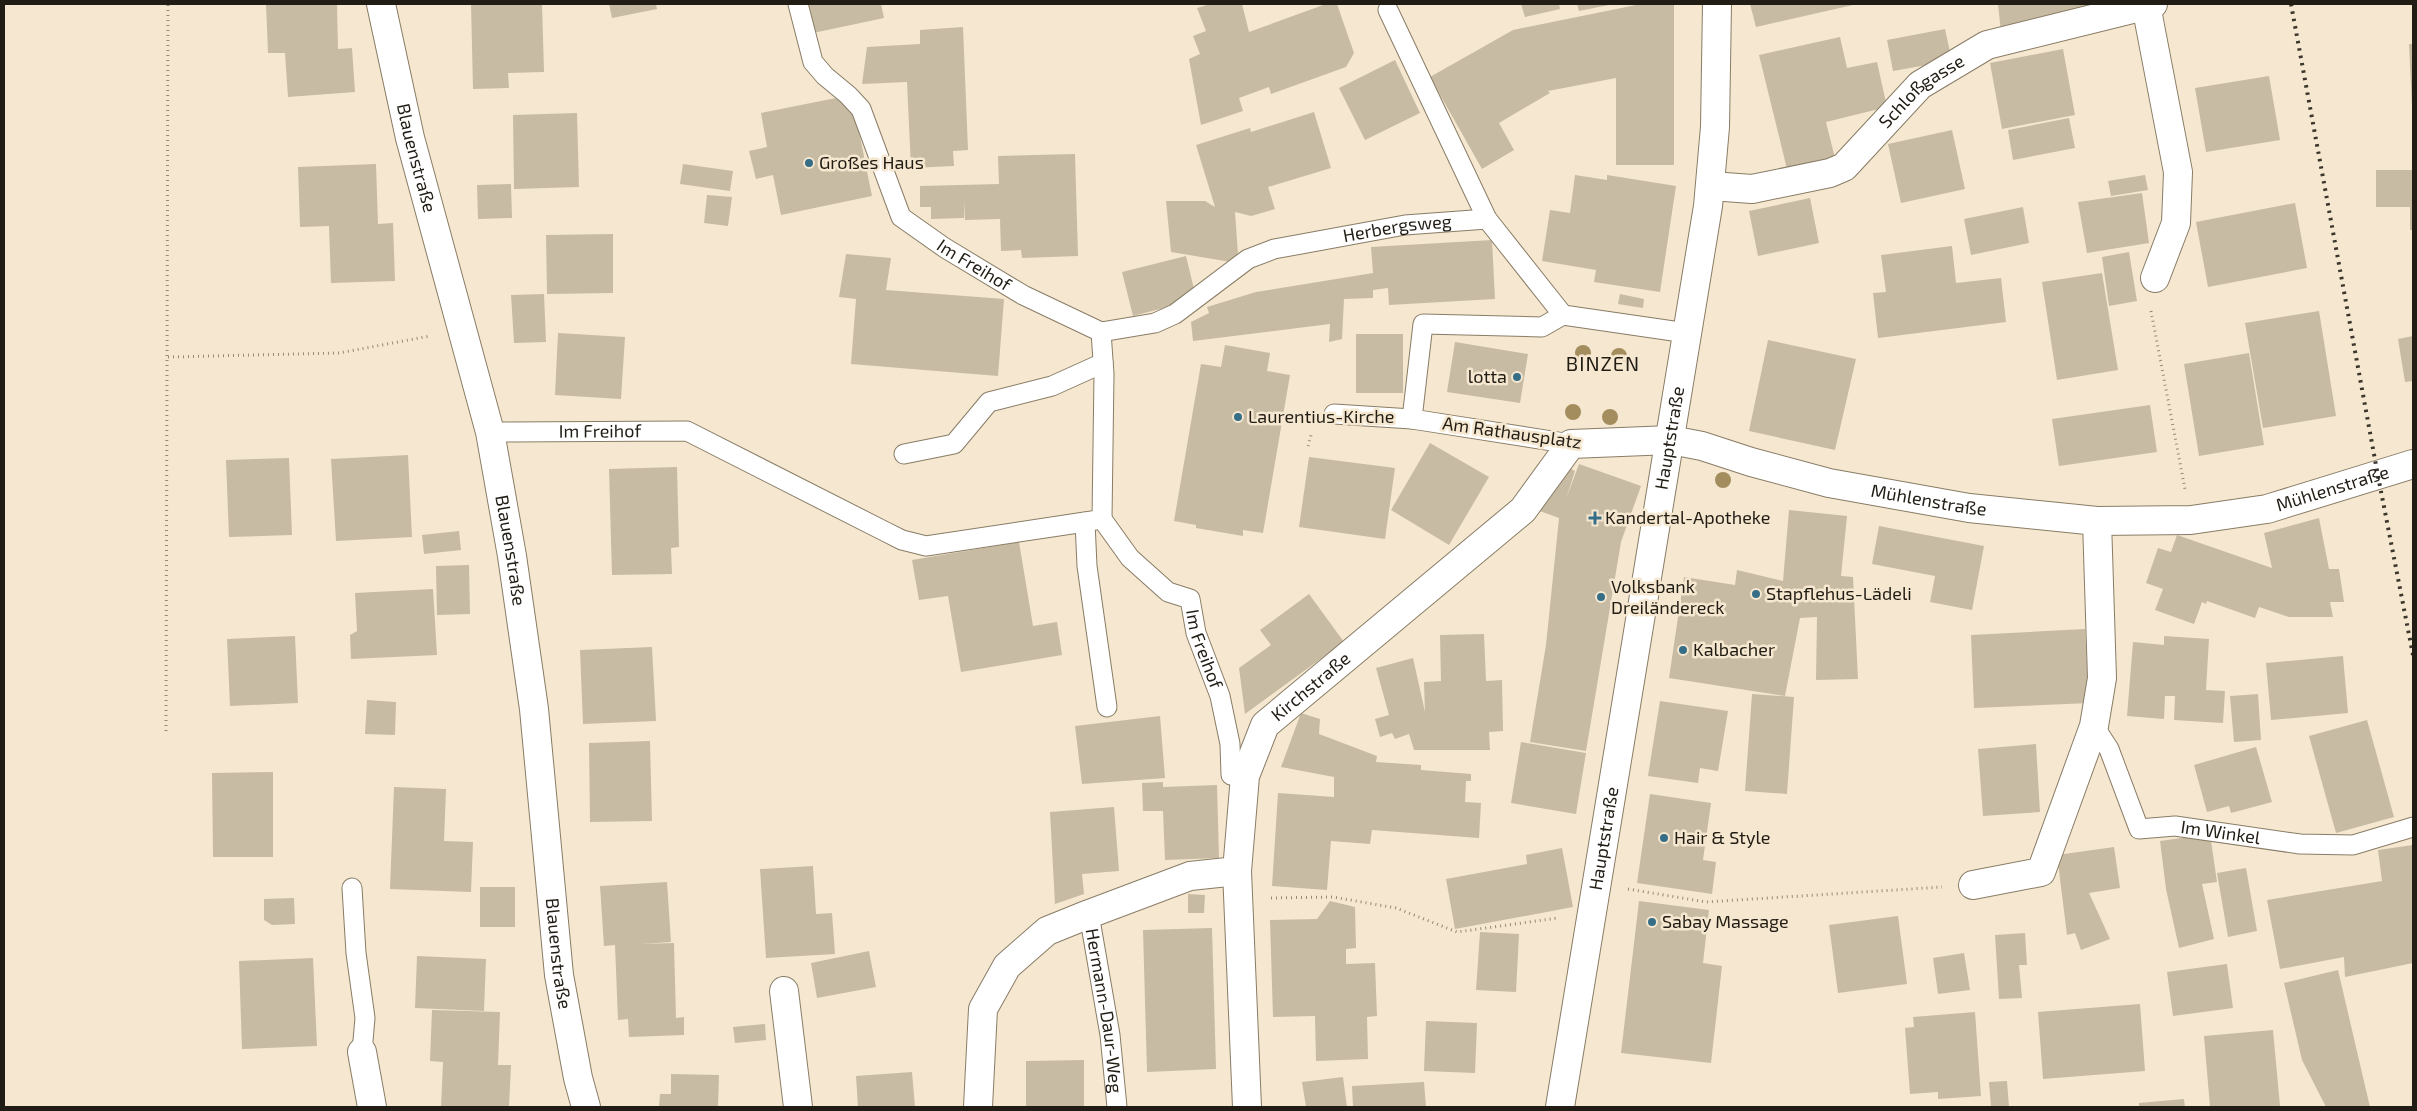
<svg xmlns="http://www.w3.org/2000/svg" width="2417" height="1111" viewBox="0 0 2417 1111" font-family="'Exo 2',sans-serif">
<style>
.building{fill:#c8bba3}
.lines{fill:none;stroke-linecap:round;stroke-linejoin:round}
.service-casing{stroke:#897c66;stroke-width:21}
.minor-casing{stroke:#897c66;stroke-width:30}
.secondary-casing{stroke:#897c66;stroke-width:30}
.path{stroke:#938a79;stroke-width:3;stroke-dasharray:1 4;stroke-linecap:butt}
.service{stroke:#fff;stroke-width:19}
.minor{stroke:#fff;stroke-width:28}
.secondary{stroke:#fff;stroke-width:28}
.rail{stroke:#3b352b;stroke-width:4;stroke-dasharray:2.5 5;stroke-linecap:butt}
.tree{fill:#a38d5e}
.poi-dot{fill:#366e88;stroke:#f6e8d0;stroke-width:2}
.labels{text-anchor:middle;stroke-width:5;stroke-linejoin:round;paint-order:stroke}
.street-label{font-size:18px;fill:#211c14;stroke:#f6e8d0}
.poi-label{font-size:18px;fill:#211c14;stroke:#f6e8d0;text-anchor:start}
.quarter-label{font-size:20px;letter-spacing:1px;fill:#211c14;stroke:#f6e8d0}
</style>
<rect width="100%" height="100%" fill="#f6e8d0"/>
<!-- building -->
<path class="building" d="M266 4H337L338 49 352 48 355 92 288 97 285 53H268Z
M471 4H542L544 72 508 73 509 88 473 89Z
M609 4H656L657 9 612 18Z
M807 4H881L884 18 813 33Z
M1210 4H1242L1249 32 1326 4H1337L1354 53 1346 67 1271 94 1269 87 1239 98 1243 111 1201 125 1189 59 1200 54 1193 36 1206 31 1197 8Z
M1521 4H1559L1560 9 1525 17Z
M1577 4H1609V5L1579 11Z
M1641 4H1674V165H1616V78L1548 91 1550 93 1499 123 1514 150 1482 169 1430 77 1513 30Z
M1750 4H1853V5L1756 27Z
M1998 4H2099L2001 33Z
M963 27 968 150 953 151 954 166 911 168 907 82 862 84 867 47 920 44V30Z
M1945 29 1950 52 1927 65 1893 71 1887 40Z
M1840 37 1847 68 1877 62 1887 107 1826 122 1835 158 1787 169 1759 55Z
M2409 44H2413V107H2412Z
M2063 49 2075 115 2002 129 1990 63Z
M1395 60 1420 113 1365 140 1339 88Z
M2269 76 2280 140 2206 152 2195 88Z
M836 98 854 107 872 196 781 215 773 175 756 179 749 151 767 147 761 113Z
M1314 112 1331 168 1268 187 1275 209 1251 216 1235 212 1238 254 1231 262 1171 252 1166 201H1205L1215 207 1196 145 1250 128 1251 132Z
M577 113 579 187 514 189 513 115Z
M2069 118 2075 148 2013 160 2008 130Z
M1952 130 1965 189 1901 203 1888 144Z
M1075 154 1078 256 1022 258 1021 250 1001 251 1000 219 965 220 964 201V218L931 219V207H920V186L999 184 998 156Z
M376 164 378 224 393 223 395 281 331 283 329 226 300 227 298 167Z
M683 164 733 171 730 191 680 184Z
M2376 170H2413V230H2410V207H2376Z
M1575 175 1607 180V175L1676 186 1660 292 1594 282 1596 270 1542 261 1550 210 1570 213Z
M2145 175 2148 190 2111 196 2108 181Z
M511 184 512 218 478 219 477 185Z
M2142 193 2149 243 2087 253 2078 202Z
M707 195 732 197 728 226 704 223Z
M1810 198 1819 243 1758 256 1749 211Z
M2295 203 2307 268 2208 287 2196 222Z
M2023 207 2029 243 1971 255 1964 219Z
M613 234V293L547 294 546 235Z
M1492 240 1495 299 1389 305 1388 288 1373 290V298L1344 299 1342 339 1329 342 1330 324 1193 341 1191 322 1209 313 1207 307 1256 292 1373 273 1371 247Z
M1952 246 1956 283 2001 278 2006 322 1878 338 1873 293 1886 292 1881 255Z
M2129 252 2137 301 2109 306 2102 257Z
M846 254 891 258 886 290 1004 299 998 376 851 364 856 299 839 297Z
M1186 256 1195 293 1179 304 1133 316 1122 272Z
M2102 273 2118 370 2057 380 2042 282Z
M544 294 546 342 514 343 511 295Z
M1620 294 1644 299 1643 308 1618 304Z
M2319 311 2336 416 2263 428 2245 323Z
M558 333 625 337 621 399 555 395Z
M1356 334H1403V393H1356Z
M2413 336V381L2405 382 2398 339Z
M1768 340 1856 359 1835 450 1749 431Z
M1455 342 1528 354 1520 403 1447 392Z
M1225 345 1270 353 1267 371 1290 375 1263 533 1243 530V536L1196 528V525L1174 521 1201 364 1221 367Z
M2249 353 2264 445 2199 456 2184 364Z
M2150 405 2157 452 2059 466 2052 419Z
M1430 443 1489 477 1449 545 1391 510Z
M408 455 412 537 336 541 331 459Z
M1309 457 1395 468 1385 539 1299 527Z
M289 458 292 535 229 537 226 460Z
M1579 464 1641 486 1621 542 1586 751 1530 742 1546 645 1559 518 1537 510 1569 468 1575 471 1566 499Z
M677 467 679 547 671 548 672 574 612 575 609 469Z
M1789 510 1847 516 1841 576 1853 577 1858 679 1816 680 1817 617 1800 618 1785 696 1669 678 1684 577 1735 585 1737 570 1783 581Z
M2319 518 2329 569H2339L2344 602H2330L2333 617H2289L2259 607 2255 618 2207 601 2206 604 2202 602 2194 624 2155 610 2163 589 2146 583 2158 548 2171 552 2177 535 2272 568 2264 533Z
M1879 526 1984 546 1972 610 1930 602 1935 576 1872 564Z
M459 531 461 550 424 554 422 535Z
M1019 542 1033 626 1057 622 1062 655 961 672 948 596 919 600 912 560Z
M469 565 470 614 437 615 436 566Z
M433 589 437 655 351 659 350 635 357 631 355 593Z
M1309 594 1344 642 1245 714 1239 668 1271 645 1260 630Z
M2085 629 2089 703 1974 708 1971 635Z
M1484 634 1486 681 1502 680 1503 731 1489 732 1490 750H1414L1409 734 1395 739 1392 733 1380 737 1375 719 1389 715 1376 668 1413 658 1425 712 1424 682 1441 681 1440 635Z
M295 636 298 703 230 706 227 639Z
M2164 636 2209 639 2206 690 2225 691 2223 723 2174 720 2175 696H2165L2164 719 2127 716 2133 642 2164 645Z
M652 647 656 721 583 724 580 650Z
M2343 656 2348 713 2271 720 2266 663Z
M1752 694 1794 697 1787 794 1745 791Z
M2258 694 2261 740 2234 742 2230 696Z
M367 700 396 702 395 735 365 734Z
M1660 701 1728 711 1718 771 1700 768 1698 783 1648 776Z
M1301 713 1320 719 1319 734 1377 756 1376 762 1421 765V770L1471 774V781H1466L1465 802 1481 803 1479 838 1372 830 1370 844 1331 841 1327 890 1272 886 1278 793 1334 797V777L1281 767Z
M1160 716 1165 778 1082 784 1075 726Z
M2367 720 2394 817 2336 833 2309 736Z
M650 741 652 821 590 822 589 743Z
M1521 742 1586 753 1576 814 1511 803Z
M2036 744 2040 812 1983 816 1978 749Z
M2256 747 2272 802 2231 813 2229 806 2207 812 2194 765Z
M273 772V857H213L212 773Z
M1163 782V787L1217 785 1219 858 1165 860 1163 811H1143L1142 783Z
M394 787 446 789 444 841 473 842 471 892 390 889Z
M1650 794 1711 803 1703 860 1716 862 1712 894 1637 883Z
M1114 807 1119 871 1082 874 1084 894 1055 904 1050 812Z
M2210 834 2217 882 2202 884 2214 939 2179 948 2166 889 2160 841Z
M2413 845V963L2345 977 2344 957 2280 969 2267 900 2382 881 2378 850Z
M2114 847 2120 888 2089 893 2110 939 2081 950 2075 933 2067 935 2057 855Z
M1562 848 1573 907 1455 929 1446 879 1527 864 1526 855Z
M813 866 816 914 832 913 835 954 766 958 760 869Z
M2246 868 2257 931 2228 937 2217 873Z
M667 882 671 942 640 944 674 943 676 1018 684 1017V1035L629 1037 628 1019 618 1020 615 945 604 946 600 886Z
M480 887H515V927H480Z
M1188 894 1205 895 1204 913H1188Z
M294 898 295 924 272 925 264 920V899Z
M1330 901 1355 907 1356 948 1346 949V964L1375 963 1377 1016 1367 1017 1368 1059 1316 1061 1315 1016 1273 1017 1270 920 1317 919Z
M1639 901 1709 910 1703 963 1722 966 1711 1063 1621 1053Z
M1898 916 1907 984 1838 993 1829 925Z
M1212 928 1216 1069 1147 1072 1143 930Z
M1480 932 1519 934 1516 992 1476 990Z
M2025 933 2027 965H2019L2022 998 1999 999 1997 967H2005H1997L1995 935Z
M869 951 876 987 817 998 811 963Z
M1964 953 1970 990 1938 994 1933 958Z
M417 956 486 959 484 1011 415 1008Z
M313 958 317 1046 242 1049 239 961Z
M2227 964 2233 1008 2173 1016 2167 972Z
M2338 970 2370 1107H2326L2302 1060 2284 983Z
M2140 1004 2145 1071 2043 1079 2038 1012Z
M432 1010 500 1012 498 1065H511L509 1107H441L443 1062 430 1061Z
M1975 1012 1981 1096 1938 1099V1092L1910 1094 1905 1028 1914 1027 1913 1017Z
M1426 1021 1477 1023 1475 1073 1424 1071Z
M765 1024 766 1040 735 1043 733 1027Z
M2273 1030 2280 1106 2210 1107 2204 1036Z
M1084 1060V1107H1026V1061Z
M912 1072 915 1107H858L856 1076Z
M671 1074 719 1075 718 1107H659L660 1094H671Z
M1343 1077 1347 1107H1306L1302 1082Z
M2007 1081 2009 1107H1991L1989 1082Z
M1424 1082 1426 1107H1353L1352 1086Z
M2184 1099 2185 1107H2139V1103Z"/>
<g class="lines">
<!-- service casing -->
<g class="service-casing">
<g id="service">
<path id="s1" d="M798 4 813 62 825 76 848 95 861 109 901 217 945 248 1023 295 1101 332"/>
<path d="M1388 10 1487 219 1563 315 1687 333"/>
<path d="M1563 315 1542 327 1423 324 1412 419 1571 444"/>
<path id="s2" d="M1101 332 1155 323 1175 314 1248 259 1274 249 1405 225 1487 219"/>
<path d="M1334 414 1412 419"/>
<path id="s3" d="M490 432 687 431 886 532 902 540 926 546 1085 522 1102 519 1104 374 1101 332"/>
<path d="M904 454 954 444 989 402 1052 386 1103 363"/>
<path id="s4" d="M1102 519 1130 558 1168 592 1190 599 1196 633 1220 696 1230 744 1231 775 1245 776"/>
<path d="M1085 522 1087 566 1107 707"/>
<path id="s5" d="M2094 726 2109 749 2139 829 2175 826 2300 844 2353 845 2413 827"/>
<path d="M352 888 356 953 365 1018 362 1052"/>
<path id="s6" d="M1089 914 1110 1035 1117 1107"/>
</g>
</g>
<!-- minor casing -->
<g class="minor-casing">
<g id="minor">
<path id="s7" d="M381 4 410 138 490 432 512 556 534 709 559 975 578 1078 586 1107"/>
<path d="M2146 5 2178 172 2176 223 2155 278"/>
<path id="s8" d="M1711 186 1752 189 1830 173 1844 167 1920 85 1987 45 2153 4"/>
<path d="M1973 885 2041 872 2094 726 2102 678 2097 521"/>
<path d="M784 991 798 1107"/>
<path d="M362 1052 372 1107"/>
<path d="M978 1107 983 1009 1007 966 1047 931 1089 914 1190 876 1237 871"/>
<path id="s9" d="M1247 1107 1237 871 1245 776 1265 725 1523 510 1571 444 1671 440 1702 446 1751 462 1829 483 1969 508 2097 521 2191 520 2267 509 2413 464"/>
</g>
</g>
<!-- secondary casing -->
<g class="secondary-casing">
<g id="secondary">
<path id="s10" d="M1560 1107 1708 206 1715 127 1717 4"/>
</g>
</g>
<!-- path -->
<path class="path" d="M2151 311 2185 489
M168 357 339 353 430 336
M1308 446 1312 432
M166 731 168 4
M1628 889 1706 902 1942 887
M1271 898 1333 897 1396 908 1457 932 1558 918"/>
<!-- service -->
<use href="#service" class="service"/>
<!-- minor -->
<use href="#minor" class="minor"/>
<!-- secondary -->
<use href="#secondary" class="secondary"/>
<!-- rail -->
<path class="rail" d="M2291 4 2378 476 2413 655"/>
</g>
<!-- trees -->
<g class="tree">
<circle cx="1583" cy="353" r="8"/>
<circle cx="1619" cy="356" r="8"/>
<circle cx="1573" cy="412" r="8"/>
<circle cx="1610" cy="417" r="8"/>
<circle cx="1723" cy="480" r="8"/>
</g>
<!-- markers -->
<g class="poi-dot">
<circle cx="809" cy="163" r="5"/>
<circle cx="1517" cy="377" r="5"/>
<circle cx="1238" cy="417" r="5"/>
<path d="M1592.5 510.5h5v5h5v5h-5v5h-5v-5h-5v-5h5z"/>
<circle cx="1756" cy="594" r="5"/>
<circle cx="1601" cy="597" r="5"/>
<circle cx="1683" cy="650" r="5"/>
<circle cx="1664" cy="838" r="5"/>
<circle cx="1652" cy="922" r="5"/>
</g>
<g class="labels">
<!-- street labels -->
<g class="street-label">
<text dy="6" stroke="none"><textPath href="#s8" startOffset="245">Schloßgasse</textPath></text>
<text dy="6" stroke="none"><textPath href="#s7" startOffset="158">Blauenstraße</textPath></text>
<text dy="6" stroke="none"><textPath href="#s2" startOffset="321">Herbergsweg</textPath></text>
<text dy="6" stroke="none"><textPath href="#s1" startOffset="330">Im Freihof</textPath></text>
<text dy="6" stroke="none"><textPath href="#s3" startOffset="110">Im Freihof</textPath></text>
<text transform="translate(1512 433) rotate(8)" y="6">Am Rathausplatz</text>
<text dy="6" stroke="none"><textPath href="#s10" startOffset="678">Hauptstraße</textPath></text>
<text dy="6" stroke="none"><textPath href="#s9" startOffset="1578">Mühlenstraße</textPath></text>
<text dy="6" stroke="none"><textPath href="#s9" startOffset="1169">Mühlenstraße</textPath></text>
<text dy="6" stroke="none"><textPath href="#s7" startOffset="562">Blauenstraße</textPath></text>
<text dy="6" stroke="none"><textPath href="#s4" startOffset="174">Im Freihof</textPath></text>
<text dy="6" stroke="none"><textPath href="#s9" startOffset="446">Kirchstraße</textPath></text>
<text dy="6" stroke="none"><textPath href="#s5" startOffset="195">Im Winkel</textPath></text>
<text dy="6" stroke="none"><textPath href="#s10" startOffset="272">Hauptstraße</textPath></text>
<text dy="6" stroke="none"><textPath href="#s7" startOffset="968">Blauenstraße</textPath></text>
<text dy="6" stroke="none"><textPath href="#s6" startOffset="98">Hermann-Daur-Weg</textPath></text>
</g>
<!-- poi labels -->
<g class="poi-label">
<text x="819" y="169">Großes Haus</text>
<text x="1507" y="383" text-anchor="end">lotta</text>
<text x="1248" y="423">Laurentius-Kirche</text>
<text x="1605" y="524">Kandertal-Apotheke</text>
<text x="1611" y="593">Volksbank<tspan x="1611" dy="21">Dreiländereck</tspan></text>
<text x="1766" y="600">Stapflehus-Lädeli</text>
<text x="1693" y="656">Kalbacher</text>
<text x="1674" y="844">Hair &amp; Style</text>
<text x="1662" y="928">Sabay Massage</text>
</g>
<!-- quarter labels -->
<g class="quarter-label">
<text x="1603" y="371">BINZEN</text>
</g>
</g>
<!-- border -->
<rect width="2417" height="1111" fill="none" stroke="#211c14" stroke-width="10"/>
</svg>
